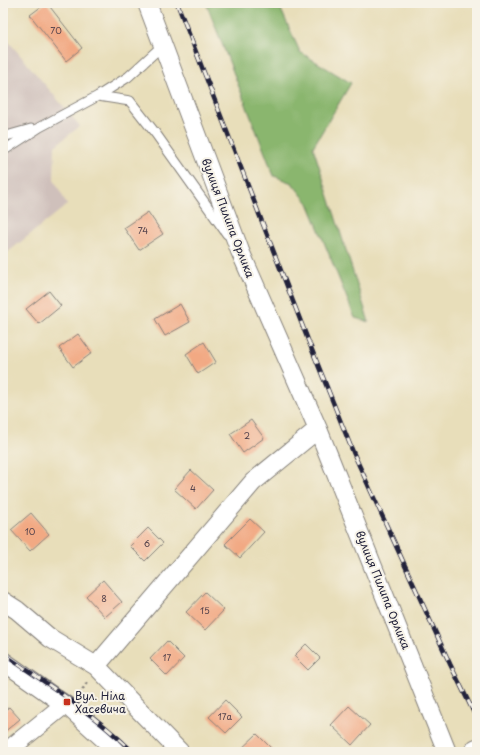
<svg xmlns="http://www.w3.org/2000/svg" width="480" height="755" viewBox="0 0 480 755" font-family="'Playpen Sans',sans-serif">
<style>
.industrial{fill:#cfc0bb}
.forest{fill:#8ab66e;stroke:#566c54}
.building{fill:#f2a983}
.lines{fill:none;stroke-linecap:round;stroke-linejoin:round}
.service-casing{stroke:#85807a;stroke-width:11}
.minor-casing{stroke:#85807a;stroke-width:20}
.tertiary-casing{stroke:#85807a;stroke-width:24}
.path{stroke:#85807a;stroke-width:2.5;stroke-dasharray:3 3;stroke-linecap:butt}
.service{stroke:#fff;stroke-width:9}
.minor{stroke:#fff;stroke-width:18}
.tertiary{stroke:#fff;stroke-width:22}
.rail-casing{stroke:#22223b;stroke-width:4.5}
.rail{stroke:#f7f3e8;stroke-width:3;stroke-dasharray:9;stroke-linecap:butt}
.poi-dot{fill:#c8321e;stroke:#f7f3e8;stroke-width:1.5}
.labels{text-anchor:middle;stroke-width:4;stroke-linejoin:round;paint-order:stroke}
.number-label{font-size:9px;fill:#56444d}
.street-label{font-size:11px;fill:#22223b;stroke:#f7f3e8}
.poi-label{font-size:11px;fill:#22223b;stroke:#f7f3e8;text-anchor:start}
</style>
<rect width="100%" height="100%" fill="#f7f3e8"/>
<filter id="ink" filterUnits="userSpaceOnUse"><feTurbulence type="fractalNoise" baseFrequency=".025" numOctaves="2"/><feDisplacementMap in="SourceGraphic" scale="8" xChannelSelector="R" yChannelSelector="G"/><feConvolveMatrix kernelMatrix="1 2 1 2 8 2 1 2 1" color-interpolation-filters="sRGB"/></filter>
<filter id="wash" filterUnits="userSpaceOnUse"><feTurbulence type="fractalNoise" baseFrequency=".012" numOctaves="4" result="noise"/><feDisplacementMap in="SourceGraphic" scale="16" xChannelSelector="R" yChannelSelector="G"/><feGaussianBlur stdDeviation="0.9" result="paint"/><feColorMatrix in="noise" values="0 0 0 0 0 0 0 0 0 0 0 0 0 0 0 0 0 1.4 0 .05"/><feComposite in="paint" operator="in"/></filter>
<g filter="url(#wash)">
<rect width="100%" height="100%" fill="#e8deba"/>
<!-- industrial -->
<path class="industrial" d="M3 35 80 126 55 146 54 179 67 205 3 256Z"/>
<!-- forest -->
<path class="forest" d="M206 3H278L300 52 351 83 313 147 369 322 355 318 308 203 292 183 274 176Z"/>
<g id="blocks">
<!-- building -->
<path class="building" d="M46 3H47L82 48 66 61 30 15Z
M148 212 163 234 139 250 124 228Z
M49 291 61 306 39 324 26 309Z
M180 304 190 322 165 336 155 319Z
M78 334 92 353 73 367 59 348Z
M204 342 216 362 198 374 186 354Z
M251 420 264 438 243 453 230 434Z
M191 470 213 490 196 509 174 489Z
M31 513 49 534 30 551 11 530Z
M250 519 264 532 240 558 225 544Z
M148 528 163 543 145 561 130 546Z
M103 580 122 602 105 617 86 596Z
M205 592 224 610 205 630 186 612Z
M167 641 184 658 167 676 150 659Z
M306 644 320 658 308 670 294 656Z
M225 700 242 717 226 733 209 717Z
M349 706 370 725 352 745 331 725Z
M9 707 20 719 3 733V712Z
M257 734 275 752H238Z"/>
</g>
</g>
<g filter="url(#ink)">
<use href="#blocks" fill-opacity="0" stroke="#85807a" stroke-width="1"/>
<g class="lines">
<!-- service casing -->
<g class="service-casing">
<path id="service" d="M98 96 130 101 156 134 227 234
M3 137 31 129
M3 151 40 127 98 96 128 77 163 45"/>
</g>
<!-- minor casing -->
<g class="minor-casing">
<path id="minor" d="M147 3 240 251 318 429 447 752
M3 601 17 610 50 638 96 666 180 752
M3 661 71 709 104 739 116 752
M96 666 253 482 318 429
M6 752 64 705"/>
</g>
<!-- tertiary casing -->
<g class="tertiary-casing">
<path id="tertiary" d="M476 752 477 750"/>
</g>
<!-- path -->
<path class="path" d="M79 695 88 681"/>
<!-- service -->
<use href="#service" class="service"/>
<!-- minor -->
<use href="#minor" class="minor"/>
<!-- tertiary -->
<use href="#tertiary" class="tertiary"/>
<!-- rail casing -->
<g class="rail-casing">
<path id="rail" d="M177 3 308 340 353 452 450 664 477 719
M3 654C48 684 94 714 133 752"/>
</g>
<!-- rail -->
<use href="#rail" class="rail"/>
</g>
</g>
<!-- markers -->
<rect class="poi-dot" x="63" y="698" width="8" height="8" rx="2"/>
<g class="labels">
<!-- number labels -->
<g class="number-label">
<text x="56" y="34">70</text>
<text x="143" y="234">74</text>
<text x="247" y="439">2</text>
<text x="193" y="492">4</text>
<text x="30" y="535">10</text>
<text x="147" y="547">6</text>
<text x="104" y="602">8</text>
<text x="205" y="614">15</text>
<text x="167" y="661">17</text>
<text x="225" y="720">17а</text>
</g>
<!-- street labels -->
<g class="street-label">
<text transform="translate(228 218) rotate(69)" y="4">вулиця Пилипа Орлика</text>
<text transform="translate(383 590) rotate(68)" y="4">вулиця Пилипа Орлика</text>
</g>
<!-- poi labels -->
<g class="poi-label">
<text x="75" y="700">Вул. Ніла<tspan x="75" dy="13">Хасевича</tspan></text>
</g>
</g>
<!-- margin -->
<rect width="480" height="755" fill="none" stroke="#f7f3e8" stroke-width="16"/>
</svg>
